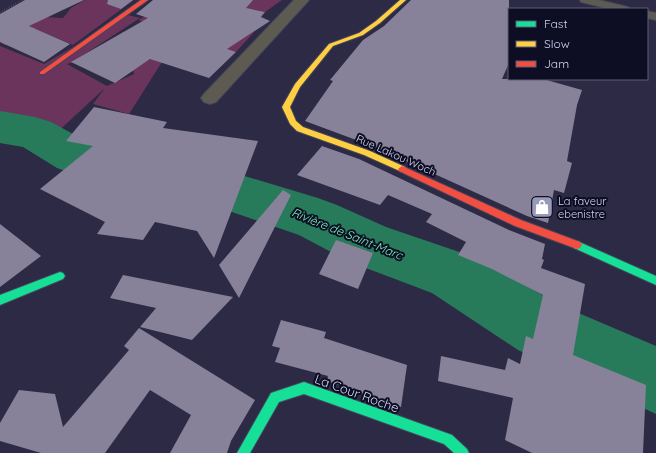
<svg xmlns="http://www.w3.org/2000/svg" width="656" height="453" viewBox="0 0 656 453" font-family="Quicksand,sans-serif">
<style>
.forest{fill:#6b345d}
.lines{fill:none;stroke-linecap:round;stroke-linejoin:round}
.river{fill:#277b5a;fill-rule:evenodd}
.building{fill:#87829a}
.lane-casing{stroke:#45455b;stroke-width:2}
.street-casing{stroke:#45455b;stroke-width:2}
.fast-casing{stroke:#45455b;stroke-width:2}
.slow-casing{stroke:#45455b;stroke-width:2}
.jam-casing{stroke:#45455b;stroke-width:2}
.path{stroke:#615f5e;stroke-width:2;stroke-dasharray:0.5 2;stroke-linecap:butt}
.lane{fill:#5d5b51;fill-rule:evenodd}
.street{fill:#5d5b51;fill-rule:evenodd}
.fast{fill:#16e098;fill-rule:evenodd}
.slow{fill:#ffcf43;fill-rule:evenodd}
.jam{fill:#f24e42;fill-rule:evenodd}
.labels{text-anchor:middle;stroke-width:4;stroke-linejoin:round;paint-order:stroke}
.street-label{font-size:11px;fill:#d3d7f6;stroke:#0d0d23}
.poi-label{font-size:11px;fill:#d3d7f6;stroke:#0d0d23;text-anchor:start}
.water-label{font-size:12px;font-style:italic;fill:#78f0b6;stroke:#0d0d23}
.near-street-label{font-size:13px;fill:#d3d7f6;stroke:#0d0d23}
</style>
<rect width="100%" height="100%" fill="#2c2a45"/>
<!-- forest -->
<path class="forest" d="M85 0H134L73 45 36 29 5 45 1 43 44 17 63 18 71 8Z
M219 0H282L265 12 252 9 240 14 205 19 255 31 236 52 189 40 162 62 129 114 93 104 105 88 52 137 39 129 0 123V46L44 64 128 15 140 18 71 63 67 64 107 86 134 74 133 70 152 58 114 39 123 32 164 45 176 34 138 20 144 17Z"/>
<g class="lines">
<!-- river -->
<path class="river" d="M0 111 35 117 51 122 86 141 198 162 318 198 337 205 386 227 474 257 562 306 656 346V414L518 350 432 293 350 262 299 235 194 199 74 174 57 168 23 147 0 143Z"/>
</g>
<!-- building -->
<path class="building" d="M25 0H84L29 26 70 44 44 62 0 42V14Z
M108 0H133L121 9 107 4Z
M153 0H253L246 8 265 12 261 17 270 21 227 49 236 52 209 78 150 59 115 83 71 62 148 18 136 14Z
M411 0H509V63L502 79H543L582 90 577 105 567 161 572 163 564 193 554 190 548 223 527 216 375 147 305 121 333 81 330 80 363 40 384 26Z
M94 107 167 122 163 128 258 141 214 258 197 231 155 222 143 240 97 234 105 222 40 189 93 146 66 141Z
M322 146 359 159 509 230 545 244 542 259 544 260 541 268 585 284 573 355 646 385 643 453H532L505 440 513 398 438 381 441 356 505 370 508 358 520 364 526 336 533 339 543 295 492 269 458 255 466 242 426 222 432 214 388 195 380 205 297 175Z
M283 190 291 195 239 298 219 265Z
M0 224 41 256 0 287Z
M336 240 373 253 358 289 319 274Z
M123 275 233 297 192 340 140 327 156 308 110 298Z
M281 320 326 332 324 338 407 365 401 407 327 381 328 376 275 362 280 348 272 346Z
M139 328 255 400 231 441 227 453H170L191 415 150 390 105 453H41L0 441V423L19 390 55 394 63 427 129 350 124 346Z"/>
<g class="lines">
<!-- lane casing -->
<g class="lane-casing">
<path id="lane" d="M580 0H599L628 7 629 9H610L581 2Z
M647 11 656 13V20L647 18Z"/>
</g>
<!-- street casing -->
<g class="street-casing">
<path id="street" d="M294 0H309L216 102 210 104 204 102 201 98 204 94Z"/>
</g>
<!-- fast casing -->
<g class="fast-casing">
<path id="fast" d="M577 241 656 276V285L574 248 572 245 574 242Z
M60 272 63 273 65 276 63 279 0 305V295Z
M304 382 452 435 467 449 469 453H454L444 444 304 394 279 402 250 453H237L271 393Z"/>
</g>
<!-- slow casing -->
<g class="slow-casing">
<path id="slow" d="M400 0H406L380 23 363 35 333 46 300 87 290 107 296 121 303 127 370 151 405 167 406 169 402 172 364 155 297 131 290 124 282 107 295 84 329 44 359 33 376 21Z"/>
</g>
<!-- jam casing -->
<g class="jam-casing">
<path id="jam" d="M141 0H148L44 74H40V72Z
M402 166 521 220 580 242 582 245 580 248 577 249 515 226 399 171 398 169Z"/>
</g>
<!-- path -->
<path class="path" d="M0 12 23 0"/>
<!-- lane -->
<use href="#lane" class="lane"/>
<!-- street -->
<use href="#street" class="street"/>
<!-- fast -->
<use href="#fast" class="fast"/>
<!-- slow -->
<use href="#slow" class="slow"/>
<!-- jam -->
<use href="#jam" class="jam"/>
</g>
<!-- icons -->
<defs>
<g id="shop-square" transform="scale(1.15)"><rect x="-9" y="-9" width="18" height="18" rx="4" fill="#999ab8" stroke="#0d0d23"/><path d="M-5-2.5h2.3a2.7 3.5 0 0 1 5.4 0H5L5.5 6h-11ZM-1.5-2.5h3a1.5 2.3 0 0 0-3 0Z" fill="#fff"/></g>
</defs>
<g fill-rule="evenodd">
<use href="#shop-square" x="542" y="207"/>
</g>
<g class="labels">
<!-- street labels -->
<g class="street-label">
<text transform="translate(396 155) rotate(24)" y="4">Rue Lakou Woch</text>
</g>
<!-- poi labels -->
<g class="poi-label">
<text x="558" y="205">La faveur<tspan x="558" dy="13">ebenistre</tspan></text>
</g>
<!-- water labels -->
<g class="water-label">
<text transform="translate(347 234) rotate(22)" y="4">Rivière de Saint-Marc</text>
</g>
<!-- near-street labels -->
<g class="near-street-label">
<text transform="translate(357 393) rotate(20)" y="5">La Cour Roche</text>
</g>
</g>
<!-- legend -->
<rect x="508" y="8" width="140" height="72" fill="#0d0d23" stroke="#5c5e77"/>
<rect x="516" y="21" width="20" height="6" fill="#16e098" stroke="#5c5e77"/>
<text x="544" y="28" font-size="12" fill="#d3d7f6">Fast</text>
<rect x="516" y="41" width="20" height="6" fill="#ffcf43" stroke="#5c5e77"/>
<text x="544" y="48" font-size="12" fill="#d3d7f6">Slow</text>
<rect x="516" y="61" width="20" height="6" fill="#f24e42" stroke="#5c5e77"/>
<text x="544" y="68" font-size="12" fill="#d3d7f6">Jam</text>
</svg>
